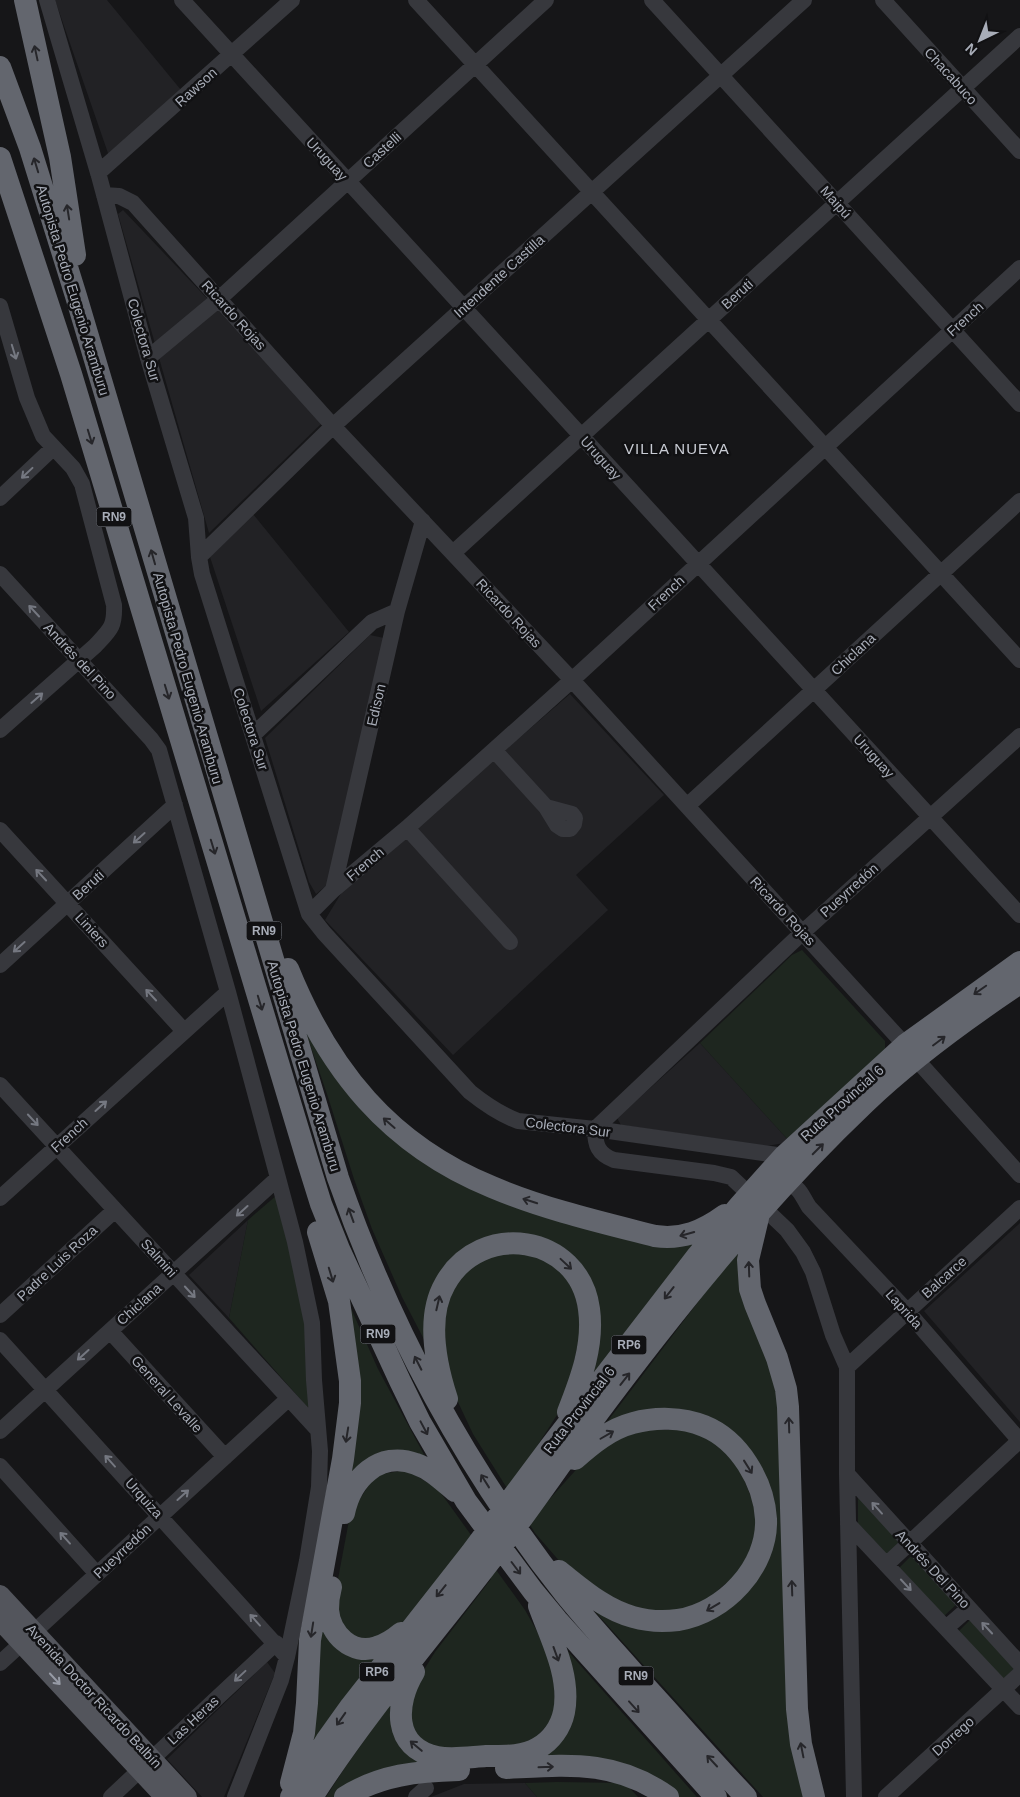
<svg xmlns="http://www.w3.org/2000/svg" width="1020" height="1797" viewBox="0 0 1020 1797" font-family="Helvetica,sans-serif">
<style>
.built{fill:#222225}
.green{fill:#1e261f}
.lines{fill:none;stroke-linecap:round;stroke-linejoin:round}
.minor{stroke:#37383d;stroke-width:16}
.major{stroke:#53555c;stroke-width:20}
.highway{stroke:#63666e;stroke-width:22}
.oneway{stroke:#26262a}
.oneway2{stroke:#757881}
.oneway3{stroke:#979ba6}
.labels{text-anchor:middle;stroke-width:5;stroke-linejoin:round;paint-order:stroke}
.shield{fill:#111113;stroke:#7b7e86;stroke-width:1}
.shield-label{font-size:12px;font-weight:bold;fill:#a8adb8}
.street-label{font-size:14px;fill:#a8adb8;stroke:#111113}
.neighbourhood-label{font-size:15px;letter-spacing:1px;fill:#c9ccd4;stroke:#111113}
</style>
<rect width="100%" height="100%" fill="#161618"/>
<!-- built -->
<path class="built" d="M55 0H107L181 90 109 156Z
M123 210 219 311 321 424 209 533 118 214Z
M253 514 349 632 261 711 210 557Z
M370 635 384 638 327 885 316 894 309 882 265 738Z
M570 694 664 795 576 875 608 910 453 1055 325 920 342 892Z
M700 1043 790 1142 767 1146 621 1125 617 1118Z
M248 1220 229 1318 189 1275Z
M1020 1223V1422L924 1311Z
M267 1662 275 1673 224 1797H202L167 1759Z
M525 1783 537 1797H431L464 1784Z"/>
<!-- green -->
<path class="green" d="M802 950 885 1041V1052L790 1142 700 1043 792 955Z
M295 1001 318 1040 446 1169 697 1240 587 1384 595 1354 562 1251H465L430 1351 402 1297 372 1229 354 1179 327 1094Z
M277 1195 308 1323 309 1409 229 1318 248 1220Z
M746 1241 776 1370 808 1797H763L590 1606 697 1623 773 1526 720 1429 607 1422 723 1269Z
M502 1249 556 1262 585 1309 566 1401 523 1468 546 1503 584 1461 632 1430H694L735 1457 759 1517 747 1565 694 1611 635 1612 562 1564 535 1533 473 1434 457 1400 446 1361 444 1307 467 1267Z
M345 1295 378 1369 428 1462 426 1464C402 1448 369 1457 352 1479 347 1485 345 1493 342 1501 338 1523 333 1546 329 1569 326 1582 322 1597 322 1610 321 1646 349 1656 379 1657L339 1708 307 1754 304 1753C316 1706 311 1661 319 1613 325 1575 332 1536 340 1498 345 1470 352 1444 354 1416 355 1397 355 1377 354 1359 352 1345 342 1306 345 1295Z
M407 1470 438 1489 525 1610 538 1633 553 1666 556 1715 526 1749 424 1747 407 1717 420 1676 435 1652 491 1579 464 1546 397 1631 378 1642 347 1636 342 1630 335 1595 350 1515 375 1475Z
M858 1493 901 1540 887 1555 858 1524Z
M913 1554 958 1603 943 1617 898 1569Z
M972 1618 1017 1668 1001 1682 956 1634Z
M558 1640 697 1797H678L622 1768 439 1766 334 1797H326L344 1769 397 1694 410 1752 555 1744Z
M557 1782 625 1783 638 1797H537L525 1783Z"/>
<g class="lines">
<!-- minor -->
<path class="minor" d="M47 0 99 176 148 358 196 518 199 557 202 574 309 914 324 933 470 1092C485 1104 499 1114 518 1121L595 1129 784 1156
M182 0 1020 915
M416 0 1020 660
M652 0 1020 404
M883 0 1020 151
M98 173 292 0
M104 195 119 196 133 203 333 426 572 680 905 1045
M0 306 27 398 43 436 73 468 82 484 114 605C115 627 110 630 95 646L0 730
M148 358 219 299 546 0
M0 498 53 448
M453 553 1020 36
M199 557 333 426 804 0
M0 574 151 739 159 750 228 992 278 1178 295 1242 312 1323 314 1380 320 1451 319 1487 307 1561 287 1657 281 1680 235 1797
M253 735 372 622 397 611
M494 750 546 807 557 825 563 829H570L574 824 575 818 572 814 546 807
M687 806 1020 501
M407 828 510 942
M0 830 184 1031
M333 890 397 611 423 521
M309 914 333 890 407 828 572 680 1020 268
M0 965 175 805
M916 1059 1020 1175
M0 1085 318 1430
M784 1184C800 1185 801 1195 809 1207L907 1311 1020 1441
M0 1198 228 992
M0 1315 115 1210
M110 1331 225 1457
M0 1340 287 1657
M847 1367 1020 1208
M0 1431 278 1178
M0 1466 97 1574
M847 1474 1020 1664
M848 1524 1020 1707
M887 1564 1020 1440
M946 1628 969 1608
M0 1663 288 1399
M111 1797 276 1643
M416 1797 426 1788
M854 1797 847 1474V1367L833 1335 813 1272 803 1252 787 1230 731 1177 714 1173 614 1160C598 1154 595 1145 595 1129L803 932 1020 736
M886 1797 1020 1674"/>
<!-- major -->
<path class="major" d="M0 1595 187 1797
M0 1620 165 1797"/>
<!-- highway -->
<path class="highway" d="M25 0 60 157 75 255
M0 67 30 148 76 296 338 1178C390 1328 467 1470 565 1594 590 1625 618 1655 644 1685 678 1722 711 1760 746 1797
M0 158 71 374 307 1159 321 1204 339 1249 400 1381 420 1422 466 1501 533 1591 557 1620 716 1797
M288 969C329 1070 389 1145 492 1187 544 1209 600 1222 655 1236 682 1240 703 1231 725 1215
M758 1218 748 1260 750 1289 755 1304 777 1358 786 1389 788 1407 797 1709 801 1744 814 1797
M447 1399C436 1365 426 1317 445 1284 480 1220 579 1234 589 1309 594 1345 581 1379 568 1412
M344 1513C351 1479 379 1450 416 1464 431 1469 443 1481 455 1491
M559 1571C582 1589 604 1609 633 1617 647 1621 663 1622 678 1620 724 1613 768 1567 766 1519 764 1482 739 1440 704 1426 682 1417 655 1417 633 1423 610 1429 592 1444 575 1459
M331 1587C329 1594 328 1602 328 1610 330 1634 352 1656 377 1647 386 1644 394 1639 401 1633
M414 1672C395 1703 392 1748 437 1757 452 1760 470 1757 486 1756 503 1756 523 1757 538 1748 551 1741 561 1727 564 1712 571 1676 551 1639 539 1606
M506 1768C567 1765 615 1759 668 1797
M291 1783 304 1733 307 1703 310 1640 343 1459 350 1403V1381L339 1301 318 1232
M291 1797 326 1741 351 1706 471 1553 550 1447 698 1255 740 1205 784 1156 905 1045 1020 962
M312 1797C371 1705 444 1623 509 1536 537 1498 564 1459 592 1421 675 1309 764 1199 865 1103 912 1058 966 1019 1020 983
M345 1797C380 1775 418 1771 459 1770"/>
</g>
<!-- one-way arrows -->
<defs><path id="oneway-shaft" d="M-6 0H5M1.5-3L5.5 0L1.5 3" fill="none" stroke-width="1.6" stroke-linecap="round" stroke-linejoin="round" transform="scale(1.25)"/></defs>
<g class="oneway">
<use href="#oneway-shaft" transform="translate(36 53) rotate(-102)"/>
<use href="#oneway-shaft" transform="translate(36 165) rotate(-107)"/>
<use href="#oneway-shaft" transform="translate(68 212) rotate(-99)"/>
<use href="#oneway-shaft" transform="translate(90 437) rotate(73)"/>
<use href="#oneway-shaft" transform="translate(153 557) rotate(-106)"/>
<use href="#oneway-shaft" transform="translate(167 692) rotate(73)"/>
<use href="#oneway-shaft" transform="translate(213 847) rotate(73)"/>
<use href="#oneway-shaft" transform="translate(980 990) rotate(145)"/>
<use href="#oneway-shaft" transform="translate(260 1003) rotate(73)"/>
<use href="#oneway-shaft" transform="translate(939 1041) rotate(-37)"/>
<use href="#oneway-shaft" transform="translate(389 1123) rotate(-139)"/>
<use href="#oneway-shaft" transform="translate(818 1149) rotate(-45)"/>
<use href="#oneway-shaft" transform="translate(530 1201) rotate(-162)"/>
<use href="#oneway-shaft" transform="translate(351 1215) rotate(-110)"/>
<use href="#oneway-shaft" transform="translate(687 1234) rotate(164)"/>
<use href="#oneway-shaft" transform="translate(566 1264) rotate(43)"/>
<use href="#oneway-shaft" transform="translate(749 1269) rotate(-92)"/>
<use href="#oneway-shaft" transform="translate(331 1275) rotate(73)"/>
<use href="#oneway-shaft" transform="translate(669 1293) rotate(128)"/>
<use href="#oneway-shaft" transform="translate(438 1303) rotate(-77)"/>
<use href="#oneway-shaft" transform="translate(418 1363) rotate(-117)"/>
<use href="#oneway-shaft" transform="translate(625 1379) rotate(-52)"/>
<use href="#oneway-shaft" transform="translate(789 1425) rotate(-92)"/>
<use href="#oneway-shaft" transform="translate(424 1428) rotate(62)"/>
<use href="#oneway-shaft" transform="translate(347 1435) rotate(99)"/>
<use href="#oneway-shaft" transform="translate(607 1435) rotate(-30)"/>
<use href="#oneway-shaft" transform="translate(748 1467) rotate(58)"/>
<use href="#oneway-shaft" transform="translate(485 1481) rotate(-122)"/>
<use href="#oneway-shaft" transform="translate(516 1568) rotate(53)"/>
<use href="#oneway-shaft" transform="translate(792 1588) rotate(-92)"/>
<use href="#oneway-shaft" transform="translate(441 1591) rotate(129)"/>
<use href="#oneway-shaft" transform="translate(713 1607) rotate(149)"/>
<use href="#oneway-shaft" transform="translate(312 1630) rotate(99)"/>
<use href="#oneway-shaft" transform="translate(556 1654) rotate(70)"/>
<use href="#oneway-shaft" transform="translate(634 1707) rotate(48)"/>
<use href="#oneway-shaft" transform="translate(341 1719) rotate(125)"/>
<use href="#oneway-shaft" transform="translate(416 1746) rotate(-140)"/>
<use href="#oneway-shaft" transform="translate(802 1750) rotate(-101)"/>
<use href="#oneway-shaft" transform="translate(712 1761) rotate(-133)"/>
<use href="#oneway-shaft" transform="translate(546 1767) rotate(-2)"/>
</g>
<g class="oneway2">
<use href="#oneway-shaft" transform="translate(14 352) rotate(73)"/>
<use href="#oneway-shaft" transform="translate(27 473) rotate(137)"/>
<use href="#oneway-shaft" transform="translate(34 611) rotate(-133)"/>
<use href="#oneway-shaft" transform="translate(37 698) rotate(-41)"/>
<use href="#oneway-shaft" transform="translate(139 838) rotate(138)"/>
<use href="#oneway-shaft" transform="translate(41 875) rotate(-133)"/>
<use href="#oneway-shaft" transform="translate(19 947) rotate(138)"/>
<use href="#oneway-shaft" transform="translate(151 995) rotate(-133)"/>
<use href="#oneway-shaft" transform="translate(101 1106) rotate(-42)"/>
<use href="#oneway-shaft" transform="translate(33 1120) rotate(47)"/>
<use href="#oneway-shaft" transform="translate(242 1211) rotate(138)"/>
<use href="#oneway-shaft" transform="translate(190 1292) rotate(47)"/>
<use href="#oneway-shaft" transform="translate(83 1355) rotate(138)"/>
<use href="#oneway-shaft" transform="translate(110 1461) rotate(-132)"/>
<use href="#oneway-shaft" transform="translate(183 1495) rotate(-42)"/>
<use href="#oneway-shaft" transform="translate(877 1508) rotate(-132)"/>
<use href="#oneway-shaft" transform="translate(65 1538) rotate(-132)"/>
<use href="#oneway-shaft" transform="translate(906 1585) rotate(47)"/>
<use href="#oneway-shaft" transform="translate(255 1620) rotate(-132)"/>
<use href="#oneway-shaft" transform="translate(987 1628) rotate(-133)"/>
<use href="#oneway-shaft" transform="translate(240 1676) rotate(137)"/>
</g>
<use class="oneway3" href="#oneway-shaft" transform="translate(55 1679) rotate(47)"/>
<g class="labels">
<!-- shield labels -->
<g class="shield">
<rect x="96.5" y="507.5" width="35" height="19" rx="4"/>
<rect x="246.5" y="921.5" width="35" height="19" rx="4"/>
<rect x="360.5" y="1324.5" width="35" height="19" rx="4"/>
<rect x="611.5" y="1335.5" width="35" height="19" rx="4"/>
<rect x="359.5" y="1662.5" width="35" height="19" rx="4"/>
<rect x="618.5" y="1666.5" width="35" height="19" rx="4"/>
</g>
<g class="shield-label">
<text x="114" y="521">RN9</text>
<text x="264" y="935">RN9</text>
<text x="378" y="1338">RN9</text>
<text x="629" y="1349">RP6</text>
<text x="377" y="1676">RP6</text>
<text x="636" y="1680">RN9</text>
</g>
<!-- street labels -->
<g class="street-label">
<text transform="translate(951 76) rotate(48)" y="5">Chacabuco</text>
<text transform="translate(196 87) rotate(-42)" y="5">Rawson</text>
<text transform="translate(382 150) rotate(-42)" y="5">Castelli</text>
<text transform="translate(327 159) rotate(47)" y="5">Uruguay</text>
<text transform="translate(836 202) rotate(48)" y="5">Maipú</text>
<text transform="translate(499 276) rotate(-42)" y="5">Intendente Castilla</text>
<text transform="translate(73 290) rotate(73)" y="5">Autopista Pedro Eugenio Aramburu</text>
<text transform="translate(737 294) rotate(-42)" y="5">Beruti</text>
<text transform="translate(234 315) rotate(48)" y="5">Ricardo Rojas</text>
<text transform="translate(965 319) rotate(-42)" y="5">French</text>
<text transform="translate(144 340) rotate(74)" y="5">Colectora Sur</text>
<text transform="translate(601 458) rotate(48)" y="5">Uruguay</text>
<text transform="translate(666 593) rotate(-43)" y="5">French</text>
<text transform="translate(509 613) rotate(47)" y="5">Ricardo Rojas</text>
<text transform="translate(853 654) rotate(-43)" y="5">Chiclana</text>
<text transform="translate(80 661) rotate(47)" y="5">Andrés del Pino</text>
<text transform="translate(188 678) rotate(74)" y="5">Autopista Pedro Eugenio Aramburu</text>
<text transform="translate(376 705) rotate(-77)" y="5">Edison</text>
<text transform="translate(251 729) rotate(72)" y="5">Colectora Sur</text>
<text transform="translate(874 756) rotate(48)" y="5">Uruguay</text>
<text transform="translate(365 864) rotate(-40)" y="5">French</text>
<text transform="translate(88 885) rotate(-42)" y="5">Beruti</text>
<text transform="translate(849 890) rotate(-42)" y="5">Pueyrredón</text>
<text transform="translate(783 911) rotate(47)" y="5">Ricardo Rojas</text>
<text transform="translate(92 930) rotate(47)" y="5">Liniers</text>
<text transform="translate(304 1066) rotate(73)" y="5">Autopista Pedro Eugenio Aramburu</text>
<text transform="translate(842 1103) rotate(-42)" y="5">Ruta Provincial 6</text>
<text transform="translate(568 1127) rotate(7)" y="5">Colectora Sur</text>
<text transform="translate(69 1135) rotate(-42)" y="5">French</text>
<text transform="translate(159 1258) rotate(48)" y="5">Salmini</text>
<text transform="translate(57 1263) rotate(-43)" y="5">Padre Luis Roza</text>
<text transform="translate(944 1277) rotate(-42)" y="5">Balcarce</text>
<text transform="translate(139 1304) rotate(-42)" y="5">Chiclana</text>
<text transform="translate(904 1309) rotate(48)" y="5">Laprida</text>
<text transform="translate(167 1394) rotate(48)" y="5">General Levalle</text>
<text transform="translate(579 1410) rotate(-52)" y="5">Ruta Provincial 6</text>
<text transform="translate(144 1498) rotate(48)" y="5">Urquiza</text>
<text transform="translate(122 1551) rotate(-43)" y="5">Pueyrredón</text>
<text transform="translate(933 1569) rotate(47)" y="5">Andrés Del Pino</text>
<text transform="translate(94 1696) rotate(47)" y="5">Avenida Doctor Ricardo Balbín</text>
<text transform="translate(193 1720) rotate(-43)" y="5">Las Heras</text>
<text transform="translate(953 1736) rotate(-42)" y="5">Dorrego</text>
</g>
<!-- neighbourhood labels -->
<g class="neighbourhood-label">
<text x="677" y="454">VILLA NUEVA</text>
</g>
</g>
<!-- north arrow -->
<g transform="translate(980 40) rotate(223)" stroke="#111113" stroke-width="4" paint-order="stroke">
<path d="M0-4L9 19L0 12L-9 19Z" fill="#a8adb8"/>
<text y="-8" font-size="14" font-weight="bold" text-anchor="middle" fill="#a8adb8">N</text>
</g>
</svg>
